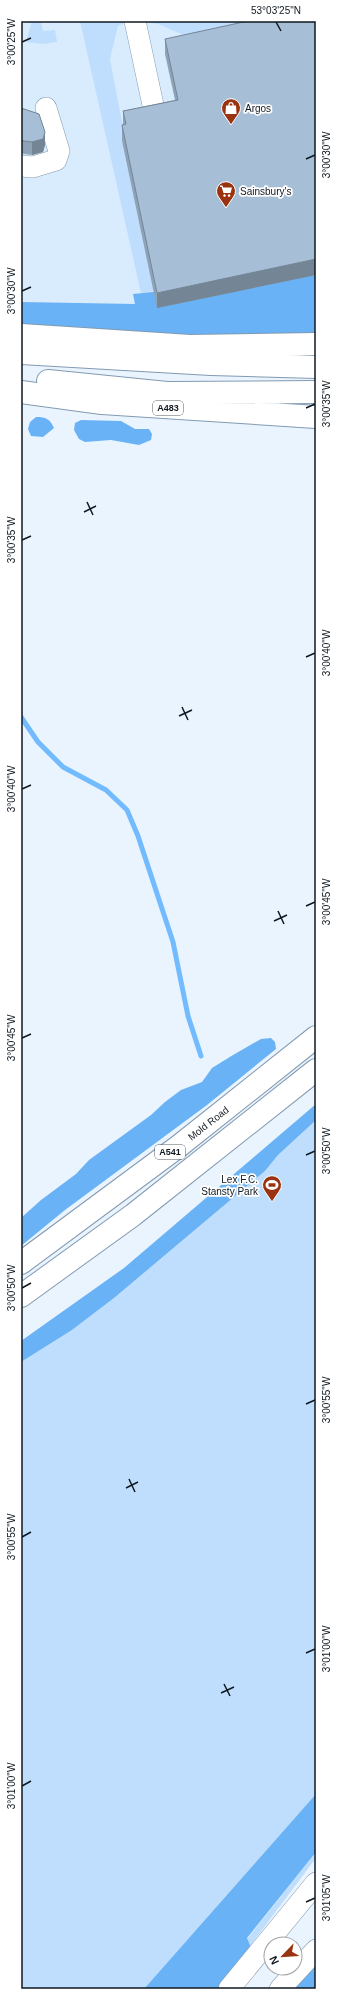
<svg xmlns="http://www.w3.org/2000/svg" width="337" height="2010" viewBox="0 0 337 2010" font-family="Arial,sans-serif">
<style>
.built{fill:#d9ecfe}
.green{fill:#bfdefd}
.forest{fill:#69b2f5}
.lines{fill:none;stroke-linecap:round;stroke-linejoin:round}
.stream{stroke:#72bbff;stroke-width:5}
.minor-casing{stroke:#829ab1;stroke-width:22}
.major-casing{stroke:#829ab1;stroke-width:24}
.highway-casing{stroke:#829ab1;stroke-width:24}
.minor{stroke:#fff;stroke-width:21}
.major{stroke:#fff;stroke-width:22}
.highway{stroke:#fff;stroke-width:22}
.wall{fill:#8fa3b8}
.shaded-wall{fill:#748596}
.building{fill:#a6bed6;stroke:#748596}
.ticks{fill:none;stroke:#0f1820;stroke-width:1.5}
.labels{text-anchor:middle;stroke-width:3.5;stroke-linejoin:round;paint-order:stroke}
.shield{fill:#fff;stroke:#575d63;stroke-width:1}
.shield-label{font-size:9px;font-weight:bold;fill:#0f1820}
.poi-label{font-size:10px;fill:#0f1820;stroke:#fff;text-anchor:start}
.street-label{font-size:10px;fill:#0f1820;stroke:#fff}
.neatline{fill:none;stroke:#0f1820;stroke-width:1.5}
.ticks-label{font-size:10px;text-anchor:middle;fill:#0f1820}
</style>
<rect width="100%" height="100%" fill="#eaf4fe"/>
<!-- built -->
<path class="built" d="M21 21H316V323L21 314Z"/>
<!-- green -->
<path class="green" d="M32 21H41L43 31 55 30 57 42 43 44 26 42Z
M80 21H123V24L118 26 110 59 123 127 122 141 154 291 141 293Z
M151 21H308L186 36 158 24 151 23Z
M316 1120V1794L144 1989H21V1362L72 1330 114 1298 265 1171 278 1155Z
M316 1852V1858L250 1946 247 1939Z"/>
<!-- forest -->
<path class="forest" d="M316 275V339L245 338 21 327V302L135 304 133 294Z
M36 417C46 417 50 419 54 428L43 437 31 436 28 429 30 422Z
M81 420 121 421 135 429H149L152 434 151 440 139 445 111 440 85 442 79 439 74 430 75 423Z
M271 1038 275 1042 276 1049 207 1105 65 1210 21 1246V1218L41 1200 76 1174 89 1160 151 1115 165 1102 181 1090 202 1082 212 1068 233 1055 261 1039Z
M316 1104V1120L278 1155 265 1171 114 1298 72 1330 21 1362V1341L124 1268Z
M316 1794V1852L247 1938 257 1962 236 1989H144Z
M316 1963V1989H291Z"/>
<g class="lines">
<!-- stream -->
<path class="stream" d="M21 717 38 742 63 767 106 790 127 810 138 836 173 942 188 1016 201 1056"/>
<!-- minor casing -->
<g class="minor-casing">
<path id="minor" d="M135 21 153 105
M21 166 33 167 56 160 59 151 46 108
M229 1989 316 1883
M280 1989 316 1950"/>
</g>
<!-- major casing -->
<g class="major-casing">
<path id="major" d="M21 1263 179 1146 316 1037
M21 1296 133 1215 316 1070"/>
</g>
<!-- highway casing -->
<g class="highway-casing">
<path id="highway" d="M21 335 190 346 316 344
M21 353 211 364 316 367
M48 381 167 393 316 392
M21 392 102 403 316 417"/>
</g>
<!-- minor -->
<use href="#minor" class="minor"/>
<!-- major -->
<use href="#major" class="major"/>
<!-- highway -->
<use href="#highway" class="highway"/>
</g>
<!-- wall -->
<path class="wall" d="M316 21V275L157 308 122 141V125H123V111L175 100 165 54V39Z
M21 108 45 145 43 152 32 155 24 154 21 153Z"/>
<!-- shaded-wall -->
<path class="shaded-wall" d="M45 132V145L43 152 32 155V142Z
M316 259V275L157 308V293Z"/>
<!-- building -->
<path class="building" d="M248 21H316V259L157 293 122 125 126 124 123 111 178 100 165 39Z
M21 108 39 114 45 132 43 139 32 142 24 141 21 140Z"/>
<!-- ticks -->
<path class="ticks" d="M276 22 281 31M22 42 31 38M306 159 315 155M22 291 31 287M306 408 315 404M87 502 93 515M84 512 96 506M22 540 31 536M306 657 315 653M182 707 188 720M179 716 192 710M22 789 31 785M306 906 315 902M278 911 284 924M274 921 287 915M22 1038 31 1034M306 1155 315 1151M22 1288 31 1283M306 1404 315 1400M129 1479 135 1492M126 1488 138 1482M22 1537 31 1532M306 1653 315 1649M224 1684 230 1696M221 1693 234 1687M22 1786 31 1781M306 1902 315 1898"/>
<!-- icons -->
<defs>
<g id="shop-pin" transform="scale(1)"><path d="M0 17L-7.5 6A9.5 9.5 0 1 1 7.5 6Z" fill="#9a3410" stroke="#fff"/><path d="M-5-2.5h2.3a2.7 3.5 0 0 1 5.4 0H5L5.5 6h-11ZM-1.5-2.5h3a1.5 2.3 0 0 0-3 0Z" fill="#fff"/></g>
<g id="supermarket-pin" transform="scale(1)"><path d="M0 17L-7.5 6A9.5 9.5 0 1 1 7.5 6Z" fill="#9a3410" stroke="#fff"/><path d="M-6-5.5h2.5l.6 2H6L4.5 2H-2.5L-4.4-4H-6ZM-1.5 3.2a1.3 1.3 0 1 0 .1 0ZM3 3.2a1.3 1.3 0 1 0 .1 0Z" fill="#fff"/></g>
<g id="stadium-pin" transform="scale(1)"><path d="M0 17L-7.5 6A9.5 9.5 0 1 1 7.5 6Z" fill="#9a3410" stroke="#fff"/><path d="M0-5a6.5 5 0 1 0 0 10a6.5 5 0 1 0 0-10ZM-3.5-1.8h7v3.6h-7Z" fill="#fff"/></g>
</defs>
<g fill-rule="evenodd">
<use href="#shop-pin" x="231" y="108"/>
<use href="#supermarket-pin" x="226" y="191"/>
<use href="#stadium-pin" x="272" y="1185"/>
</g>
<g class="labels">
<!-- shield labels -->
<g class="shield">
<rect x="153" y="401" width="30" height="14" rx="3"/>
<rect x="155" y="1145" width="30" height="14" rx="3"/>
</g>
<g class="shield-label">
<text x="168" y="411">A483</text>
<text x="170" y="1155">A541</text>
</g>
<!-- poi labels -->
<g class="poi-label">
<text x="245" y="112">Argos</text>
<text x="240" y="195">Sainsbury's</text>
<text x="258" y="1183" text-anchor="end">Lex F.C.<tspan x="258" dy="12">Stansty Park</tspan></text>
</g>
<!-- street labels -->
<g class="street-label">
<text transform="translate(208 1123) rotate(-38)" y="4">Mold Road</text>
</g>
</g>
<!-- border -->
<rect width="337" height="2010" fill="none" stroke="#ffffff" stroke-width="44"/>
<!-- north arrow -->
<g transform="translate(283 1956) rotate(245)"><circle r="19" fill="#ffffff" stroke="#9fa3a6"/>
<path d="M0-3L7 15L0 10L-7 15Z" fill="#9a3410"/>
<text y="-6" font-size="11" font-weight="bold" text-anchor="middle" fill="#0f1820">N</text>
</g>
<rect x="22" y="22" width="293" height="1966" class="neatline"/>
<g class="ticks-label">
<text x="276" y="14">53°03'25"N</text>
<text transform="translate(11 42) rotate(-90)" y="4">3°00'25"W</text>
<text transform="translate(326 155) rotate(-90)" y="4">3°00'30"W</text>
<text transform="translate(11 291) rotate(-90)" y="4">3°00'30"W</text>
<text transform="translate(326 404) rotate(-90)" y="4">3°00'35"W</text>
<text transform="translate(11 540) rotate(-90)" y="4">3°00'35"W</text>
<text transform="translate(326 653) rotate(-90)" y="4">3°00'40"W</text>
<text transform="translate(11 789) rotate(-90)" y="4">3°00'40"W</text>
<text transform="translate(326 902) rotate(-90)" y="4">3°00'45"W</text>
<text transform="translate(11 1038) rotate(-90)" y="4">3°00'45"W</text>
<text transform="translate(326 1151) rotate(-90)" y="4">3°00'50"W</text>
<text transform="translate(11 1288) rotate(-90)" y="4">3°00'50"W</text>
<text transform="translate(326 1400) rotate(-90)" y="4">3°00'55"W</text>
<text transform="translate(11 1537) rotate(-90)" y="4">3°00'55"W</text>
<text transform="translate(326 1649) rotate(-90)" y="4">3°01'00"W</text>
<text transform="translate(11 1786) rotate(-90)" y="4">3°01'00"W</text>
<text transform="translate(326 1898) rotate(-90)" y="4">3°01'05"W</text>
</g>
</svg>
